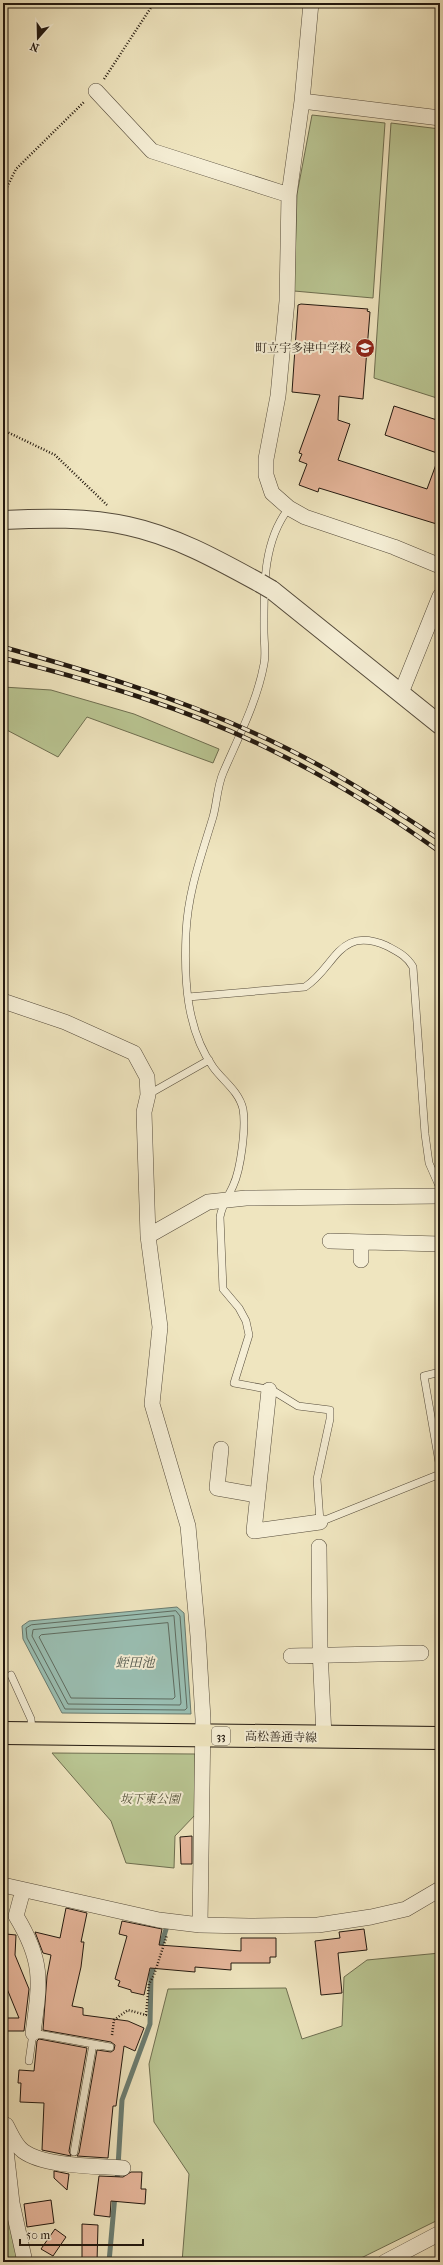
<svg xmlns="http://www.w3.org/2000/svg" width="443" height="2265" viewBox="0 0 443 2265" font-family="'IM FELL French Canon','Noto Serif JP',serif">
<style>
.green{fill:#b9c592;stroke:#6e6e50}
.water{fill:#9abfb3;stroke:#6a7c71}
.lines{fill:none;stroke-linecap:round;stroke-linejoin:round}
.shore{stroke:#5e6c61;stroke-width:1}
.stream{stroke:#6a7c71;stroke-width:5}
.building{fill:#e6b69b;stroke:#22180f}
.service-casing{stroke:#554b3b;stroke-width:8}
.minor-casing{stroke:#554b3b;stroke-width:16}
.tertiary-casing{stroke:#554b3b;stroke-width:20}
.primary-casing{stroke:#22180f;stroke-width:24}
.path{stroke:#22180f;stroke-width:2.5;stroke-dasharray:1 2;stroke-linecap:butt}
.service{stroke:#f5eed5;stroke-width:7}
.minor{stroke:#f5eed5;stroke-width:15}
.tertiary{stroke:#f5eed5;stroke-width:18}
.primary{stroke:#efe5bf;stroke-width:22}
.rail-casing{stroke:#22180f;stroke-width:4.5}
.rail{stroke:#f5eed5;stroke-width:3;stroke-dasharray:9;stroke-linecap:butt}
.tertiary-bridge-casing{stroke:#554b3b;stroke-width:20;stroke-linecap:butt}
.tertiary-bridge{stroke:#f5eed5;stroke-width:18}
.labels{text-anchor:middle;stroke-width:4;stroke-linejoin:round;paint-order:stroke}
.shield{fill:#f5eed5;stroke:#61584a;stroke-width:1}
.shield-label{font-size:11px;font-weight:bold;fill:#22180f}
.poi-label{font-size:12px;fill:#22180f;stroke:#f5eed5;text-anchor:end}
.street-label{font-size:12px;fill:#22180f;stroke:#f5eed5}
.park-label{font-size:12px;font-style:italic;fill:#57553d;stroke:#f5eed5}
.water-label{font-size:13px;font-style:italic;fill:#4c5248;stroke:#f5eed5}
</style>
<rect width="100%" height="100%" fill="#efe5bf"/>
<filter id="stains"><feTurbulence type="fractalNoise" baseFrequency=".005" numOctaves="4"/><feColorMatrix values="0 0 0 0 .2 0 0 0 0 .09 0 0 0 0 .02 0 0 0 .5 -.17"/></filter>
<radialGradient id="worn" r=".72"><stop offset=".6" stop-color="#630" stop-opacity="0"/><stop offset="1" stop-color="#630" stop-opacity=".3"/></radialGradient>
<!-- green -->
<path class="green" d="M312 115 385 123 373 298 294 291 297 194Z
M391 123 440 129V399L374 378Z
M3 687 51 690 134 714 219 749 213 763 87 717 58 757 3 728Z
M52 1753 195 1754 196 1814 175 1836 174 1868 126 1863 111 1821Z
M440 1953V2219L353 2262H182L189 2174 154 2122 149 2064 168 1989 286 1988 302 2039 342 2026 344 1977 367 1960Z
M3 2182 20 2262H3Z"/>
<!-- water -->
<path class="water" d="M177 1607 184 1613 191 1714 62 1713 23 1639 22 1626 29 1621Z"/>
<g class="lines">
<!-- shore -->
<path class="shore" d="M176 1611 180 1616 187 1708 185 1710 65 1709 27 1638 26 1628 31 1625Z
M174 1616 181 1703 180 1705 68 1704 32 1636 33 1630Z
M168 1623 175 1697 173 1699 71 1698 39 1637 41 1635Z"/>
<!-- stream -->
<path class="stream" d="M159 1952 167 1926
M117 2183 122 2100 150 2024 151 1975 155 1963
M109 2262 115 2195"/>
</g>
<!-- building -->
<path class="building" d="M301 304 368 309 367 311 370 312 363 399 339 396 338 420 350 424 338 460 427 489 438 459H440V525L319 488 318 492 299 485 307 464 299 461 302 454 299 453 320 395 292 392 298 305Z
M394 406 440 421V454L385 435Z
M192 1836V1864H181L180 1837Z
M66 1908 87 1913 81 1942H84L81 1967 72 2006 83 2008V2015L128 2021 144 2028 135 2051 124 2046 116 2106H113L108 2158 77 2156 79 2153 97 2050 111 2052 114 2050 115 2045 111 2042 43 2030 47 1976 51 1955 43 1953 35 1932 60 1938Z
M122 1921 162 1929 159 1945 241 1951V1938H276V1957H270V1963H231V1970L195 1967V1972L150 1968 144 1995 131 1992V1990L118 1986 120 1981 115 1979 127 1936 119 1934Z
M3 1927 6 1934 16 1935 15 1955 29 1989 24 2031H5V2018H19L3 1979Z
M364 1929 367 1950 338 1953 342 1993 321 1995 315 1941 340 1938 339 1932Z
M39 2039 87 2048 69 2151 71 2156 42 2150 44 2103 20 2102 21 2083H18L19 2070 34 2071 37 2041Z
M54 2171 69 2174 67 2190 54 2178Z
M131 2172H142L141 2189H146L145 2204 111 2201 110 2217 94 2215 99 2176 123 2177Z
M51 2200 54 2223 27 2227 24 2204Z
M82 2224 98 2225 97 2262H82Z
M55 2229 66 2237 53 2256 41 2249Z"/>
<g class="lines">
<!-- service casing -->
<g class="service-casing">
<path id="service" d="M289 508C262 542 264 590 264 631 264 642 266 654 264 664 257 702 238 738 223 773 217 787 217 803 213 817 201 857 188 891 186 933 184 978 186 1029 213 1067 222 1080 239 1091 243 1109 246 1127 241 1169 233 1186 228 1197 222 1205 220 1217L223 1289 239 1308 246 1321 249 1335 234 1383 272 1390 298 1406 330 1410V1419L317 1479 320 1522 440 1474
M188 997 305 987C336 967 338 925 387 946 398 952 407 956 413 967L425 1134 429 1163 440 1188V1196
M149 1094 209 1060
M440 1372 424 1376 440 1468
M11 1675 31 1719 32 1731
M29 2061 33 2033 110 2047
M74 2152 93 2044"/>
</g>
<!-- minor casing -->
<g class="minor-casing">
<path id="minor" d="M311 3 302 101 289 195 287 301 278 396 266 459V475L272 493 289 508 305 517 394 547 440 566
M96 91 152 151 289 195
M302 101 440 118
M401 693 440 596
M3 1001 65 1022 134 1053 147 1077 148 1095 144 1112 148 1236 160 1327 152 1404 188 1526 198 1636 203 1719 200 1925
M148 1236 208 1202 246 1198 440 1196
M330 1241 440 1244
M361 1260V1242
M269 1390 254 1531 320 1522
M221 1449 217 1488 257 1495
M319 1547 320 1649 324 1737
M291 1656 421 1653
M3 1885 159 1920 200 1925 249 1926 318 1925 371 1917 406 1909 440 1889
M23 1890 16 1916C44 1962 40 1982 33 2033
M3 2124 12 2203 25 2262
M6 2125C11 2134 15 2145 23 2151 45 2167 96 2166 123 2168
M385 2262 440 2233"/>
</g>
<!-- tertiary casing -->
<g class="tertiary-casing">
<path id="tertiary" d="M3 520C44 518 88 517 128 526 175 536 218 560 260 583
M272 590 440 725"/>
</g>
<!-- primary casing -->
<g class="primary-casing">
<path id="primary" d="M3 1733 440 1738"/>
</g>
<!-- path -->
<path class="path" d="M104 79 154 3
M3 195 16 169 85 101
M3 430 55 455 107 505
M112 2035 114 2020 128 2010 146 2015 149 1984 154 1975 167 1935"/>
<!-- service -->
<use href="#service" class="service"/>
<!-- minor -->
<use href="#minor" class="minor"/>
<!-- tertiary -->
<use href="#tertiary" class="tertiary"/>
<!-- primary -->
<use href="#primary" class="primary"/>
<!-- rail casing -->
<g class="rail-casing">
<path id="rail" d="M3 647C88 671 173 696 254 733 320 762 380 800 440 840
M3 658C94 681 193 710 277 753 334 781 389 815 440 852"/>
</g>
<!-- rail -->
<use href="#rail" class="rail"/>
<!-- tertiary-bridge casing -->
<g class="tertiary-bridge-casing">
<path id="tertiary-bridge" d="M260 583 272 590"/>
</g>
<!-- tertiary-bridge -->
<use href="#tertiary-bridge" class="tertiary-bridge"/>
</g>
<!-- icons -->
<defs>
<g id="school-disc" transform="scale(1)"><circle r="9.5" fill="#8f2418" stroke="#f5eed5"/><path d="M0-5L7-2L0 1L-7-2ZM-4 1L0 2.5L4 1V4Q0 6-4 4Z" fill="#fff"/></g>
</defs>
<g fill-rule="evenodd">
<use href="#school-disc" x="365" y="348"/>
</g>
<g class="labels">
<!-- shield labels -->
<rect class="shield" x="212" y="1727" width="18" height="18" rx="3"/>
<g class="shield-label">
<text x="221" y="1740">33</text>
</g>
<!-- poi labels -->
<g class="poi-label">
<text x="351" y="352">町立宇多津中学校</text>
</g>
<!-- street labels -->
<g class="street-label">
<text transform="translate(281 1737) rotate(1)" y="4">高松善通寺線</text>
</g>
<!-- park labels -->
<g class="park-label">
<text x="150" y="1803">坂下東公園</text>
</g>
<!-- water labels -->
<g class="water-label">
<text x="135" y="1667">蛭田池</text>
</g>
</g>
<!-- margin -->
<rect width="443" height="2265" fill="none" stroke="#efe5bf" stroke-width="16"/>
<rect x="4" y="4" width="435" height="2257" fill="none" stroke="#22180f" stroke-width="2"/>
<rect x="8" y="8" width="427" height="2249" fill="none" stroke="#22180f"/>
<!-- north arrow -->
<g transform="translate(38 38) rotate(200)" stroke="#f5eed5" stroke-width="3" paint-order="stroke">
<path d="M0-3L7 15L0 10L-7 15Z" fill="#22180f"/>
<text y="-6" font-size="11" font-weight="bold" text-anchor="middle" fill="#22180f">N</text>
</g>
<!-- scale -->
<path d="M20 2239v6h123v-6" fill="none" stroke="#22180f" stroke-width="2"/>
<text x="26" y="2239" font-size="12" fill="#22180f" stroke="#f5eed5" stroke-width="3" paint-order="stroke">50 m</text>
<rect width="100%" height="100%" filter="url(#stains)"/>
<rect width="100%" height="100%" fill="url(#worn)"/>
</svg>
